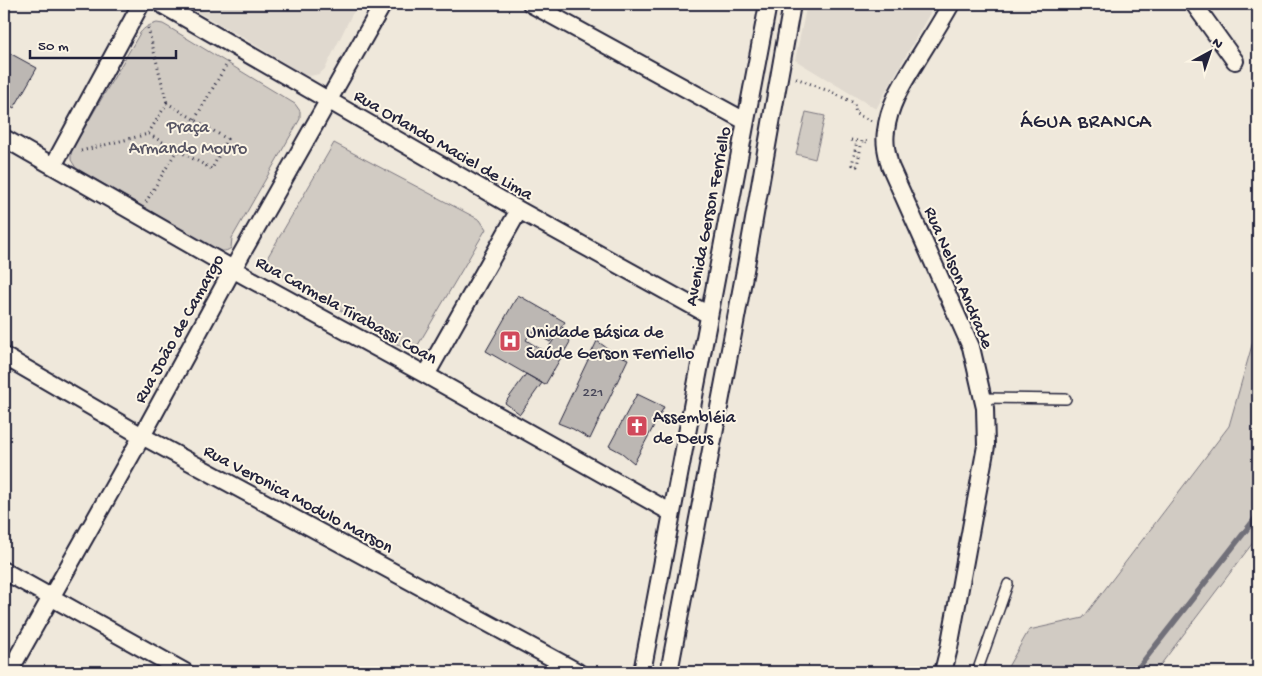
<svg xmlns="http://www.w3.org/2000/svg" width="1262" height="676" viewBox="0 0 1262 676" font-family="'Gochi Hand',sans-serif">
<style>
.built{fill:#e0d9cf}
.green{fill:#d1cbc3;stroke:#7a767f}
.lines{fill:none;stroke-linecap:round;stroke-linejoin:round}
.stream{stroke:#716f79;stroke-width:5.5}
.building{fill:#bcb7b3;stroke:#22223b}
.lane-casing{stroke:#22223b;stroke-width:12}
.street-casing{stroke:#22223b;stroke-width:20}
.path{stroke:#22223b;stroke-width:3;stroke-dasharray:1 4;stroke-linecap:butt}
.lane{stroke:#fcf5e5;stroke-width:9}
.street{stroke:#fcf5e5;stroke-width:16}
.labels{text-anchor:middle;stroke-width:4;stroke-linejoin:round;paint-order:stroke}
.number-label{font-size:15px;fill:#484759}
.park-label{font-size:18px;fill:#575564;stroke:#fcf5e5}
.street-label{font-size:18px;fill:#22223b;stroke:#fcf5e5}
.poi-label{font-size:18px;fill:#22223b;stroke:#fcf5e5;text-anchor:start}
.quarter-label{font-size:20px;letter-spacing:1px;fill:#22223b;stroke:#fcf5e5}
</style>
<rect width="100%" height="100%" fill="#efe8db"/>
<filter id="ink" filterUnits="userSpaceOnUse"><feTurbulence type="fractalNoise" baseFrequency=".02" numOctaves="2"/><feDisplacementMap in="SourceGraphic" scale="10" xChannelSelector="R" yChannelSelector="G"/><feConvolveMatrix kernelMatrix="1 2 1 2 8 2 1 2 1" color-interpolation-filters="sRGB"/></filter>
<g filter="url(#ink)">
<!-- built -->
<path class="built" d="M183 4H359L351 16 325 69 319 74 310 76 302 74 244 38Z
M807 4H935L876 109 795 60Z"/>
<!-- green -->
<path class="green" d="M157 23 163 24 170 28 295 104 300 111V119L232 238 231 248C225 253 220 251 214 248L76 168 71 160V151L140 33C145 27 149 25 157 23Z
M806 112 825 116 815 159 796 154Z
M334 143 480 220 486 229 418 345 412 348 399 345 271 269 266 260Z
M1258 324V536L1155 672H1005L1029 630 1083 618 1229 426Z"/>
<g class="lines">
<!-- stream -->
<path class="stream" d="M1135 672 1258 515"/>
</g>
<!-- building -->
<path class="building" d="M4 50 37 68 14 108 4 102Z
M518 295 565 322 550 342 532 331 526 340 545 352 563 327 570 342 545 385 486 351Z
M597 341 614 353 628 359 590 439 573 429 558 423Z
M526 374 542 383 520 414 505 403Z
M637 394 664 407 634 463 622 453 609 446Z"/>
<g class="lines">
<!-- lane casing -->
<g class="lane-casing">
<path id="lane" d="M982 398 1066 399
M977 672 1008 584"/>
</g>
<!-- street casing -->
<g class="street-casing">
<path id="street" d="M161 4 519 210 709 315
M531 4 745 121
M1194 4 1235 61
M4 138 245 276 426 375 672 513
M53 166 141 4
M4 356 142 436 578 672
M426 375 519 210
M4 571 185 672
M9 672 142 436 233 269 383 4
M642 672 768 4
M669 672 746 265 792 4
M943 672 949 648 986 446 985 408 971 347 890 166C887 154 884 143 886 131 889 103 905 80 919 57 930 39 941 22 951 4"/>
</g>
<!-- path -->
<path class="path" d="M148 28 167 103
M796 78 836 94 854 103 856 114 872 121
M195 119 228 62
M851 140 857 141 852 165 857 166 862 141 868 142
M81 151 148 134 212 169 227 139 167 103 148 134
M146 202 177 150"/>
<!-- lane -->
<use href="#lane" class="lane"/>
<!-- street -->
<use href="#street" class="street"/>
</g>
</g>
<!-- icons -->
<defs>
<g id="hospital-square" transform="scale(1.125)"><rect x="-9" y="-9" width="18" height="18" rx="4" fill="#d1495b" stroke="#fcf5e5"/><path d="M-5-5h3v3.5h4V-5h3V5h-3V1.5h-4V5h-3Z" fill="#fff"/></g>
<g id="church-square" transform="scale(1.125)"><rect x="-9" y="-9" width="18" height="18" rx="4" fill="#d1495b" stroke="#fcf5e5"/><path d="M-1.2-6h2.4v3.5h3.3v2.4h-3.3V6h-2.4V-.1h-3.3v-2.4h3.3Z" fill="#fff"/></g>
</defs>
<g fill-rule="evenodd">
<use href="#hospital-square" x="510" y="341"/>
<use href="#church-square" x="637" y="426"/>
</g>
<g class="labels">
<!-- number labels -->
<g class="number-label">
<text x="593" y="396">221</text>
</g>
<!-- park labels -->
<g class="park-label">
<text x="188" y="132">Praça<tspan x="188" dy="21">Armando Mouro</tspan></text>
</g>
<!-- street labels -->
<g class="street-label">
<text transform="translate(444 144) rotate(30)" y="6">Rua Orlando Maciel de Lima</text>
<text transform="translate(707 216) rotate(-79)" y="6">Avenida Gerson Ferriello</text>
<text transform="translate(960 277) rotate(67)" y="6">Rua Nelson Andrade</text>
<text transform="translate(347 309) rotate(29)" y="6">Rua Carmela Tirabassi Coan</text>
<text transform="translate(178 328) rotate(-61)" y="6">Rua João de Camargo</text>
<text transform="translate(299 498) rotate(28)" y="6">Rua Veronica Modulo Marson</text>
</g>
<!-- poi labels -->
<g class="poi-label">
<text x="526" y="337">Unidade Básica de<tspan x="526" dy="21">Saúde Gerson Ferriello</tspan></text>
<text x="653" y="422">Assembléia<tspan x="653" dy="21">de Deus</tspan></text>
</g>
<!-- quarter labels -->
<g class="quarter-label">
<text x="1086" y="127">ÁGUA BRANCA</text>
</g>
</g>
<!-- margin -->
<rect width="1262" height="676" fill="none" stroke="#fcf5e5" stroke-width="20"/>
<rect x="10" y="10" width="1242" height="656" fill="none" stroke="#22223b" stroke-width="2" filter="url(#ink)"/>
<!-- north arrow -->
<g transform="translate(1210 52) rotate(40)" stroke="#fcf5e5" stroke-width="4" paint-order="stroke">
<path d="M0-4L9 19L0 12L-9 19Z" fill="#22223b"/>
<text y="-8" font-size="14" font-weight="bold" text-anchor="middle" fill="#22223b">N</text>
</g>
<!-- scale -->
<path d="M30 50v8h146v-8" fill="none" stroke="#22223b" stroke-width="2.5"/>
<text x="38" y="50" font-size="15" fill="#22223b" stroke="#fcf5e5" stroke-width="4" paint-order="stroke">50 m</text>
</svg>
